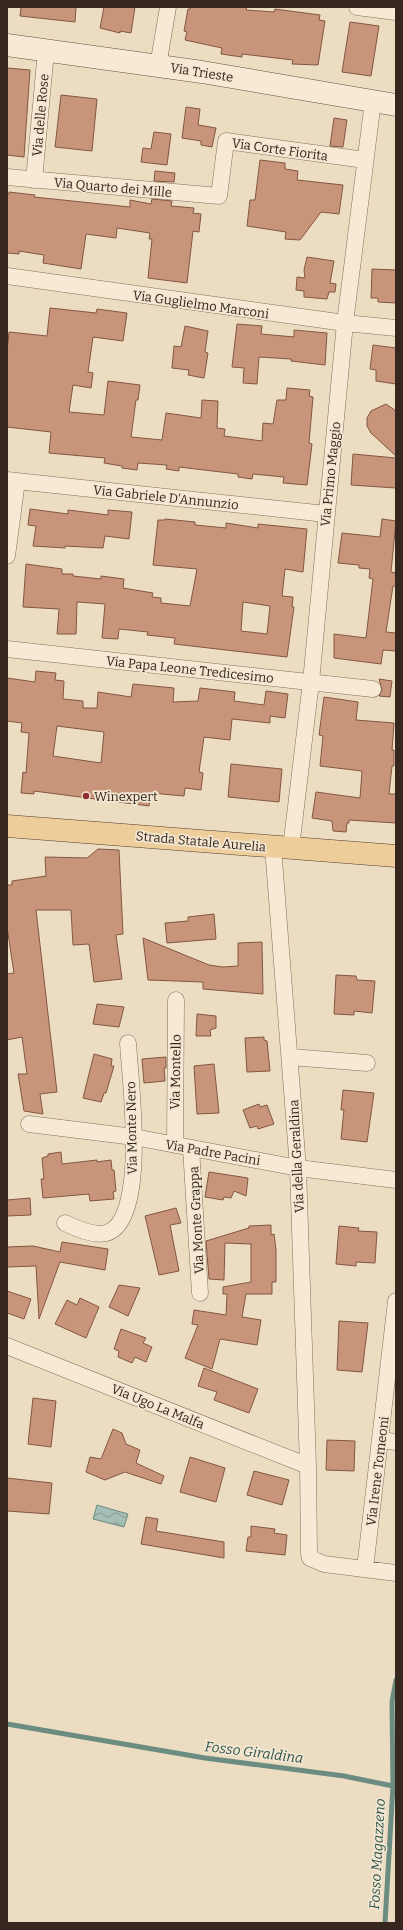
<svg xmlns="http://www.w3.org/2000/svg" width="403" height="1930" viewBox="0 0 403 1930" font-family="Bitter,serif">
<style>
.water{fill:url(#water-waves);stroke:#6c8c82}
.lines{fill:none;stroke-linecap:round;stroke-linejoin:round}
.stream{stroke:#6c8c82;stroke-width:5}
.building{fill:#c8957a;stroke:#825741;fill-rule:evenodd}
.street-casing{stroke:#856e5a;stroke-width:17}
.secondary-casing{stroke:#664f3d;stroke-width:23}
.primary-casing{stroke:#523d2e;stroke-width:23}
.street{stroke:#f7ead5;stroke-width:16}
.secondary{stroke:#f7ead5;stroke-width:22}
.primary{stroke:#edce9b;stroke-width:22}
.poi-dot{fill:#912d34;stroke:#f3e7d1;stroke-width:1.5}
.labels{text-anchor:middle;stroke-width:3.5;stroke-linejoin:round;paint-order:stroke}
.street-label{font-size:13px;fill:#35271e;stroke:#f3e7d1}
.poi-label{font-size:13px;fill:#35271e;stroke:#f3e7d1;text-anchor:start}
.water-label{font-size:14px;font-style:italic;fill:#2e544f;stroke:#f3e7d1}
</style>
<defs>
<pattern id="water-waves" width="16" height="10" patternUnits="userSpaceOnUse"><rect width="16" height="10" fill="#a4beb5"/><path d="M0 5q4-4 8 0t8 0" fill="none" stroke="#869a93"/></pattern>
</defs>
<rect width="100%" height="100%" fill="#ecdcc2"/>
<!-- water -->
<path class="water" d="M97 1505 128 1514 124 1527 93 1519Z"/>
<g class="lines">
<!-- stream -->
<path class="stream" d="M7 1724 205 1758 344 1776 393 1786 392 1702 396 1680
M385 1923 393 1786"/>
</g>
<!-- building -->
<path class="building" d="M21 7H76L75 22 20 16Z
M104 7H135L131 33 120 31V33L100 28Z
M191 7H247L246 10 274 12 275 9 320 15 319 20 325 21 318 65 292 64 293 60 242 54V57L221 54 222 48 185 40 187 32 184 31 188 9H190Z
M350 22 379 26 371 76 342 72Z
M7 68 30 70 24 157 7 155Z
M61 95 97 99 92 151 55 147Z
M186 107 200 109 198 125 216 128 212 147 201 145V141L182 138Z
M334 118 347 120 343 147 330 146Z
M154 132 171 134 167 165 141 162 143 148 151 149Z
M260 160 285 163V169L298 171 297 180 343 185 339 214 321 212 300 240 285 239 286 232 247 226 250 200H255Z
M155 171 175 173 174 182 154 181Z
M9 192 35 195 34 197 130 207V200L151 204 152 199 172 201 171 206 194 208 193 213 201 214 199 232 193 231 187 283 148 278 152 239H149L150 233 117 228 116 238 86 234 81 269 43 263 44 255 19 251V254L7 253V194H9Z
M307 257 334 261 330 283 336 284 335 292H329L327 299 304 297V291L296 290 297 277 305 278 304 270Z
M372 269 396 270V303L378 302V298H371Z
M50 308 96 313 97 309 127 313 123 341 93 337 88 372 93 373 91 388 73 385 69 412 104 415 108 381 140 385 138 400H136L131 437 162 440 166 413 201 418 202 400 218 401 217 428 225 429 224 436 262 441 263 423 273 424 277 400H286L287 388 310 390 309 396 313 397 309 443 312 444 307 485 283 483 284 477 253 474 252 479 238 477V474L179 467V471L166 469 167 465 138 463 137 470 122 468V466L104 463 105 458 49 453 51 432 7 427V351L9 332 47 336Z
M237 324 262 326 261 334 294 337V330L327 333 325 365 291 361V359L259 357 257 384 243 383 244 368 232 367Z
M185 326 208 331 205 352 208 353 204 378 188 375 189 370 172 368 174 346 181 347Z
M373 345 396 348V384L376 381V370L370 369Z
M386 404 396 411V456L371 433 367 426V418L371 411Z
M353 454 396 458V488L351 485Z
M30 509 68 514V510L108 515V510L132 512 129 539 105 536 103 548 65 546V548L33 546 36 526 28 525Z
M165 519 195 522V525L226 528V523L258 528V524L307 529 303 572 285 569 282 596 293 597 292 607H294L287 657 174 644 175 638 147 635 148 632 119 629 118 639 102 638 105 604 77 602 76 634H57L59 609 23 607 26 564 62 569V574H73V576L101 579V576L124 579 123 588 153 593 152 597 161 598V603L190 606 197 569 153 565 158 520H165ZM243 602 270 606 267 634 241 631Z
M382 519 396 521 391 572 396 573V586H393L386 632 396 633V651L383 650 381 664 334 658V634L366 638 373 579 369 578 370 569 359 568V565L338 563 342 533 380 537Z
M36 671 56 673 55 680 64 681 63 699 83 701V708H97L98 692 131 697 133 684 174 688 173 702 198 701 200 688 235 692 234 701 264 705 266 691 288 694 285 718 270 716V723L232 719 230 740 204 737 199 772 203 773 201 790 185 788 184 796 151 793 149 806 34 791V794L21 793 23 772 26 773 29 733 21 732 22 723 7 721V678L35 682ZM57 726 104 732 101 763 53 756Z
M379 679 392 681 390 697 379 696 382 690Z
M324 697 358 702 356 720 394 723 392 750H394V766H392L389 794H396V823L349 820V823H347L346 832 333 831 332 821 312 818 316 792 360 798 362 771 320 766 323 736 319 735Z
M231 764 282 769 279 802 228 797Z
M98 849 119 850 123 934 116 935 122 979 94 982 89 944 73 945 71 910H36L57 1092 40 1094 43 1114 24 1111 18 1074H27L22 1037 7 1040V974L14 973 7 927V885H12V881L46 876 45 857 87 858Z
M214 914 216 939 167 943 165 923 188 921V917Z
M143 938 209 965 223 967 238 966V943L262 942 263 994 203 989V982L148 980Z
M336 975 356 976 357 980 375 981 372 1013 354 1011V1015L334 1014Z
M97 1004 124 1007 119 1027 93 1024Z
M197 1014 216 1016V1028L210 1030 211 1036H196Z
M264 1037V1040L267 1041 270 1071 247 1072 245 1038Z
M94 1054 112 1059 111 1066H114L106 1093H104L101 1102 83 1098Z
M166 1057V1068H164L165 1081 144 1083 142 1059Z
M214 1064 219 1113 197 1114 194 1066Z
M343 1090 374 1093 367 1142 341 1139 344 1110H341Z
M259 1104 260 1107 267 1105 274 1124 258 1129 257 1126 250 1128 243 1110Z
M61 1152 62 1164 97 1160V1162L111 1160 112 1170H114L116 1191 113 1192 114 1199 90 1201 89 1194 43 1198 41 1179H44L42 1158 48 1156V1154Z
M209 1172 248 1178 246 1196 234 1191 231 1198 224 1197 223 1200 205 1197Z
M30 1198 31 1215 7 1216V1200Z
M176 1208 181 1223 170 1225 179 1271 159 1275 145 1216Z
M271 1225V1235L274 1234 276 1250V1282H272V1294H246L242 1317 261 1320 257 1345 220 1339 212 1369 185 1358 198 1325 192 1324 194 1310 226 1315 227 1294H223V1287L251 1282V1244L225 1243 224 1280 209 1279 206 1241 249 1228V1226Z
M339 1226 359 1228 358 1231 377 1232 375 1263 356 1262V1266L336 1264Z
M62 1242 108 1249 105 1270 60 1262 39 1319 36 1266 7 1267V1247L33 1246 60 1252Z
M119 1285 140 1288 128 1316 109 1307Z
M7 1291 31 1299 24 1319 7 1313Z
M80 1298 99 1307 86 1338 55 1324 67 1300 77 1305Z
M339 1321 368 1323 362 1372 337 1370Z
M121 1329 146 1338 143 1343 152 1347 146 1362 135 1357 132 1363 118 1357 119 1351 114 1349Z
M204 1368 258 1389 249 1413 214 1400 217 1392 198 1386Z
M33 1398 56 1401 51 1447 28 1444Z
M113 1429 122 1433 126 1444 140 1450 136 1463 164 1476 161 1484 125 1472 105 1480 86 1472 90 1457 101 1459Z
M327 1440 355 1441 354 1471 326 1470Z
M190 1457 225 1468 216 1502 180 1492Z
M254 1471 289 1480 282 1505 247 1495Z
M7 1478 52 1483 49 1514 7 1511Z
M146 1517 158 1519 156 1531 224 1542V1558L141 1544Z
M251 1526 275 1529 274 1533 287 1535 285 1555 246 1551 248 1537H251Z"/>
<g class="lines">
<!-- street casing -->
<g class="street-casing">
<path id="street" d="M357 7 396 12
M158 66 168 7
M7 177 219 196 226 141 365 160
M34 180 46 51
M7 276 345 323 396 328
M7 480 326 514
M7 556 17 481
M7 649 373 689
M273 847 298 1168 308 1466 309 1553 310 1558 324 1564 396 1573
M291 848 311 682 345 323 373 101
M290 1057 367 1063
M29 1124 134 1137 298 1168 396 1180
M175 1145 176 1000
M191 1148 200 1293
M65 1223C77 1229 93 1236 106 1233 149 1222 130 1078 128 1043
M7 1346 308 1466
M381 1440 396 1442
M365 1569 396 1301"/>
</g>
<!-- secondary casing -->
<g class="secondary-casing">
<path id="secondary" d="M7 45 202 72 396 105"/>
</g>
<!-- primary casing -->
<g class="primary-casing">
<path id="primary" d="M7 826 396 856"/>
</g>
<!-- street -->
<use href="#street" class="street"/>
<!-- secondary -->
<use href="#secondary" class="secondary"/>
<!-- primary -->
<use href="#primary" class="primary"/>
</g>
<!-- markers -->
<circle class="poi-dot" cx="86" cy="796" r="4"/>
<g class="labels">
<!-- street labels -->
<g class="street-label">
<text transform="translate(202 72) rotate(9)" y="5">Via Trieste</text>
<text transform="translate(40 115) rotate(-85)" y="5">Via delle Rose</text>
<text transform="translate(280 149) rotate(8)" y="5">Via Corte Fiorita</text>
<text transform="translate(113 187) rotate(5)" y="5">Via Quarto dei Mille</text>
<text transform="translate(201 304) rotate(8)" y="5">Via Guglielmo Marconi</text>
<text transform="translate(330 474) rotate(-84)" y="5">Via Primo Maggio</text>
<text transform="translate(166 497) rotate(6)" y="5">Via Gabriele D'Annunzio</text>
<text transform="translate(190 669) rotate(6)" y="5">Via Papa Leone Tredicesimo</text>
<text transform="translate(201 841) rotate(5)" y="5">Strada Statale Aurelia</text>
<text transform="translate(175 1072) rotate(-89)" y="5">Via Montello</text>
<text transform="translate(131 1128) rotate(-91)" y="5">Via Monte Nero</text>
<text transform="translate(213 1152) rotate(10)" y="5">Via Padre Pacini</text>
<text transform="translate(296 1156) rotate(-93)" y="5">Via della Geraldina</text>
<text transform="translate(196 1220) rotate(-93)" y="5">Via Monte Grappa</text>
<text transform="translate(158 1406) rotate(22)" y="5">Via Ugo La Malfa</text>
<text transform="translate(377 1471) rotate(-83)" y="5">Via Irene Tomeoni</text>
</g>
<!-- poi labels -->
<g class="poi-label">
<text x="94" y="801">Winexpert</text>
</g>
<!-- water labels -->
<g class="water-label">
<text transform="translate(254 1752) rotate(7)" y="5">Fosso Giraldina</text>
<text transform="translate(377 1854) rotate(-87)" y="5">Fosso Magazzeno</text>
</g>
</g>
<!-- border -->
<rect width="403" height="1930" fill="none" stroke="#35271e" stroke-width="16"/>
</svg>
